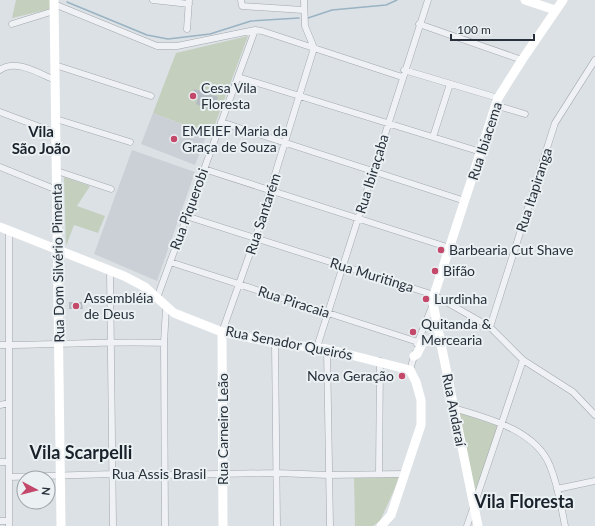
<svg xmlns="http://www.w3.org/2000/svg" width="595" height="526" viewBox="0 0 595 526" font-family="Lato,sans-serif">
<style>
.built{fill:#cbd0d6}
.green{fill:#c4cfbe}
.lines{fill:none;stroke-linecap:round;stroke-linejoin:round}
.stream{stroke:#99b3c3;stroke-width:1.5}
.building{fill:#b4bbc2}
.street-casing{stroke:#a2a8ae;stroke-width:7}
.street{stroke:#eff1f4;stroke-width:6}
.secondary{stroke:#fff;stroke-width:9}
.poi-dot{fill:#c34869;stroke:#ebf0f3;stroke-width:1.5}
.labels{text-anchor:middle;stroke-width:4;stroke-linejoin:round;paint-order:stroke}
.poi-label{font-size:14px;fill:#27303a;stroke:#ebf0f3;text-anchor:start}
.street-label{font-size:14px;fill:#27303a;stroke:#ebf0f3}
.neighbourhood-label{font-size:15px;font-weight:bold;fill:#1a222b;stroke:#ebf0f3}
.district-label{font-size:18px;font-weight:bold;fill:#1a222b;stroke:#ebf0f3}
</style>
<rect width="100%" height="100%" fill="#dce1e5"/>
<!-- built -->
<path class="built" d="M153 113 207 134 195 165 141 144Z
M132 150 195 172 157 281 94 254Z"/>
<!-- green -->
<path class="green" d="M16 0H51L50 9 12 18Z
M248 36 211 135 153 113 176 53Z
M64 177 90 186 77 206 105 216 98 233 74 225 66 246Z
M457 412 498 426 473 500Z
M354 477H400L380 521 373 526H355Z"/>
<g class="lines">
<!-- stream -->
<path class="stream" d="M67 2 147 35 168 39 210 34 251 21 299 18
M308 18 332 10 386 5 397 0"/>
</g>
<!-- building -->
<path class="building" d="M194 89 218 97 212 111 196 104 198 98 192 96Z
M69 302H82L83 309H69Z"/>
<g class="lines">
<!-- street casing -->
<g class="street-casing">
<path id="street" d="M153 0 189 4
M241 0 242 6 303 10
M54 4 157 46H177L255 30 262 31 402 77
M12 24 54 11
M419 24 522 60
M187 29 189 0
M55 65 151 96
M0 70C15 58 40 74 55 80
M404 70 498 98
M238 77 481 152
M495 105 525 114
M0 112 56 133
M56 119 130 142
M221 122 465 201
M433 137 450 84
M0 167 57 190
M204 169 450 248
M57 171 111 189
M186 216 434 295 490 327 523 360 573 392 595 415
M170 262 418 342
M110 271 113 526
M157 298 255 30
M490 327 555 123 595 60
M222 332 255 239 314 48 305 26 304 0
M275 343 277 526
M417 344 433 304
M0 345C55 345 109 341 164 343
M317 347 428 0
M327 349 330 526
M410 370 415 353
M0 405 9 403
M453 408C487 418 536 430 550 466 558 485 561 506 565 526
M0 462H9
M379 474 380 361
M9 477 113 474 164 475 277 473 328 475 404 474
M557 489 595 481
M0 521H9
M9 526V230
M165 526 164 343 166 308
M467 526 523 360"/>
</g>
<!-- street -->
<use href="#street" class="street"/>
<!-- secondary -->
<path class="secondary" d="M54 0 61 526
M525 0 555 10
M0 227 124 276 145 287 174 313 222 332 275 343 327 349 410 370 416 382 421 400V425L391 515 381 526
M222 332 223 526
M414 356 417 354 423 342 440 339
M478 526 440 339 433 303 434 295 498 98 522 60 563 0"/>
</g>
<!-- markers -->
<g class="poi-dot">
<circle cx="193" cy="96" r="4"/>
<circle cx="174" cy="139" r="4"/>
<circle cx="441" cy="250" r="4"/>
<circle cx="435" cy="271" r="4"/>
<circle cx="426" cy="299" r="4"/>
<circle cx="76" cy="306" r="4"/>
<circle cx="413" cy="332" r="4"/>
<circle cx="402" cy="376" r="4"/>
</g>
<g class="labels">
<!-- poi labels -->
<g class="poi-label">
<text x="201" y="93">Cesa Vila<tspan x="201" dy="16">Floresta</tspan></text>
<text x="182" y="136">EMEIEF Maria da<tspan x="182" dy="16">Graça de Souza</tspan></text>
<text x="449" y="255">Barbearia Cut Shave</text>
<text x="443" y="276">Bifão</text>
<text x="84" y="303">Assembléia<tspan x="84" dy="16">de Deus</tspan></text>
<text x="434" y="304">Lurdinha</text>
<text x="421" y="329">Quitanda &amp;<tspan x="421" dy="16">Mercearia</tspan></text>
<text x="394" y="381" text-anchor="end">Nova Geração</text>
</g>
<!-- street labels -->
<g class="street-label">
<text transform="translate(485 141) rotate(-72)" y="5">Rua Ibiacema</text>
<text transform="translate(372 174) rotate(-73)" y="5">Rua Ibiraçaba</text>
<text transform="translate(534 190) rotate(-72)" y="5">Rua Itapiranga</text>
<text transform="translate(189 209) rotate(-70)" y="5">Rua Piquerobi</text>
<text transform="translate(263 214) rotate(-72)" y="5">Rua Santarém</text>
<text transform="translate(58 263) rotate(-91)" y="5">Rua Dom Silvério Pimenta</text>
<text transform="translate(372 275) rotate(17)" y="5">Rua Muritinga</text>
<text transform="translate(294 302) rotate(18)" y="5">Rua Piracaia</text>
<text transform="translate(289 343) rotate(11)" y="5">Rua Senador Queirós</text>
<text transform="translate(454 410) rotate(79)" y="5">Rua Andaraí</text>
<text transform="translate(223 429) rotate(-90)" y="5">Rua Carneiro Leão</text>
<text x="159" y="479">Rua Assis Brasil</text>
</g>
<!-- neighbourhood labels -->
<g class="neighbourhood-label">
<text x="41" y="137">Vila<tspan x="41" dy="17">São João</tspan></text>
</g>
<!-- district labels -->
<g class="district-label">
<text x="81" y="459">Vila Scarpelli</text>
<text x="524" y="508">Vila Floresta</text>
</g>
</g>
<!-- north arrow -->
<g transform="translate(36 490) rotate(97)"><circle r="19" fill="#ebf0f3" stroke="#9da3a9"/>
<path d="M0-3L7 15L0 10L-7 15Z" fill="#c34869"/>
<text y="-6" font-size="11" font-weight="bold" text-anchor="middle" fill="#27303a">N</text>
</g>
<!-- scale -->
<path d="M451 34v6h83v-6" fill="none" stroke="#27303a" stroke-width="2"/>
<text x="457" y="34" font-size="12" fill="#27303a" stroke="#ebf0f3" stroke-width="3" paint-order="stroke">100 m</text>
</svg>
